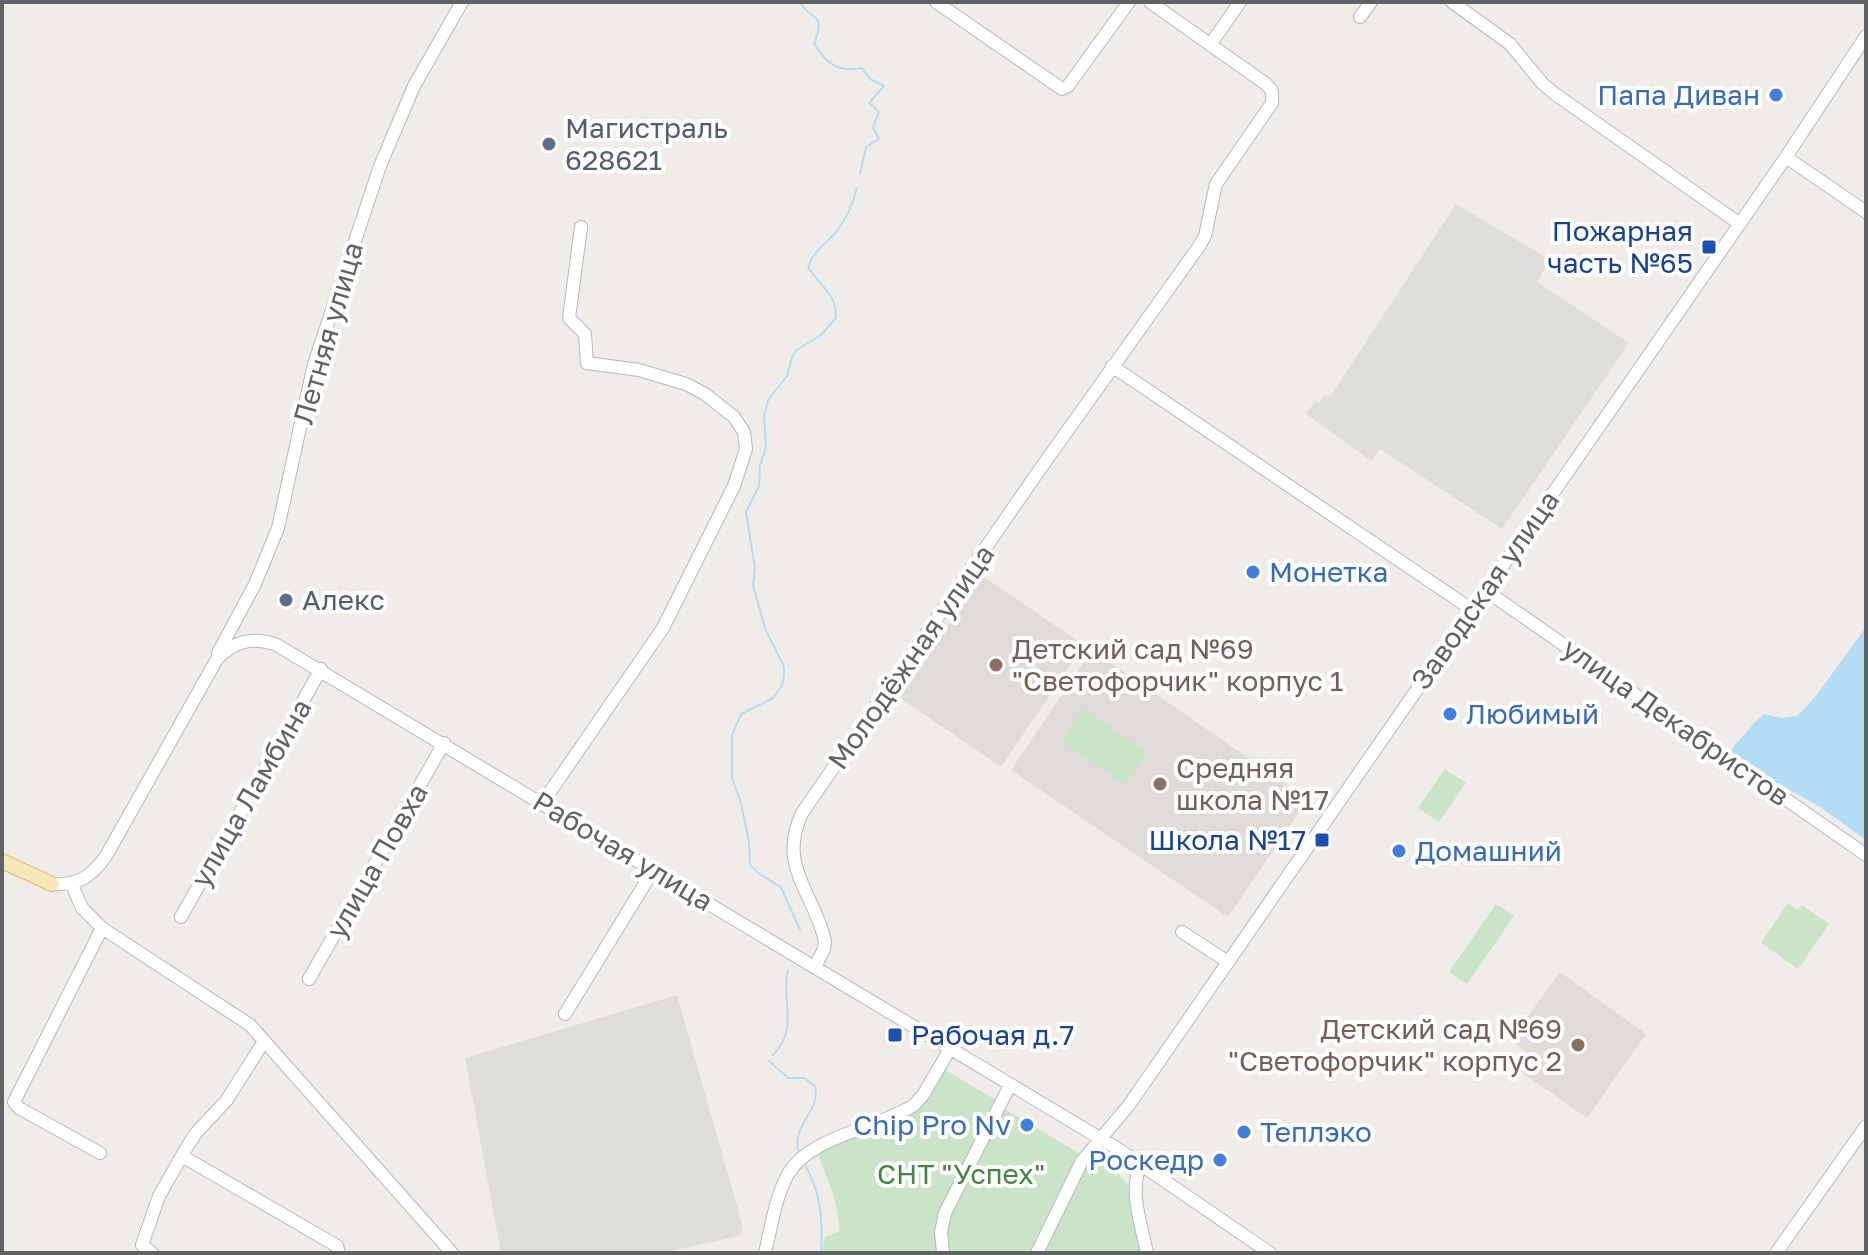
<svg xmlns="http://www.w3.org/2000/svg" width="1868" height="1255" viewBox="0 0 1868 1255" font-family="'Golos Text',sans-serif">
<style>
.industrial{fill:#dfddda}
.education{fill:#dfdcd7}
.green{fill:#cae4c8}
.water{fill:#b3ddf5}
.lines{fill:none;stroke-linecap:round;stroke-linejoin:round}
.stream{stroke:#b3ddf5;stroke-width:2}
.minor-casing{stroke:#b5b8bb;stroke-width:14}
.major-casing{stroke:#e1ba6f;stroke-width:16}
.minor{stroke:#fff;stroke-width:12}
.major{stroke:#f6e8b7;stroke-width:14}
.shop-dot{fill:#3f7fe0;stroke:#fff;stroke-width:3}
.service-dot{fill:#5c6f8a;stroke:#fff;stroke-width:3}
.transit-dot{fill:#1a4fb4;stroke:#fff;stroke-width:3}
.education-dot{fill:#8d6e63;stroke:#fff;stroke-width:3}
.labels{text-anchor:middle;stroke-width:8;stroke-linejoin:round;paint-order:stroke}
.shop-label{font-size:28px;fill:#366cbe;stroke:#fff;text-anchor:start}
.service-label{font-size:28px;fill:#4e5e75;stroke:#fff;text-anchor:start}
.transit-label{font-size:28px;fill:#164399;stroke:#fff;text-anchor:end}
.street-label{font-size:28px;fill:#5f6366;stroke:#fff}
.education-label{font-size:28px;fill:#785e54;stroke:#fff;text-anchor:start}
.park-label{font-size:28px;fill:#438441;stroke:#fff}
</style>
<rect width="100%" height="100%" fill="#f0ede8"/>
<!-- industrial -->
<path class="industrial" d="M1456 204 1550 260 1537 282 1629 343 1502 529 1380 449 1371 461 1306 414 1315 401 1319 403 1325 395 1330 397Z
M677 995 743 1227 740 1236 662 1253H501L465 1058Z"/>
<!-- education -->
<path class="education" d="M981 575 1084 645 1001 767 900 698Z
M1092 650 1308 799 1228 917 1011 770Z
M1560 972 1646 1034 1587 1118 1514 1067 1525 1051 1511 1040Z"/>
<!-- green -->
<path class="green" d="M1083 708 1147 752 1125 785 1061 741Z
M1445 769 1466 783 1439 822 1418 808Z
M1788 903 1798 910 1802 905 1829 924 1798 969 1761 943Z
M1496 904 1514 916 1467 984 1449 972Z
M942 1068 996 1100V1104L1087 1158 1097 1154 1116 1170 1128 1186 1140 1253H822L825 1237 840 1231 835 1200 819 1156 822 1149 919 1107Z"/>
<!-- water -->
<path class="water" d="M1866 627V840L1820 807 1777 783 1729 752 1756 721 1765 714 1781 718 1797 716 1816 696Z"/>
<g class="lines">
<!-- stream -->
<path class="stream" d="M800 2C811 22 827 12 814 43 825 63 839 73 862 68L870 79 884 86 869 103 879 112 873 127 879 139 866 147 860 174
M800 930 781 887 759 874 750 865 749 842 741 803 732 778V735L741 714 773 698 782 685 784 676V667L766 631 753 586 755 568 746 512 759 486 760 465 766 447 764 417 768 400 787 376 792 357 797 350 821 335 836 318C837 294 819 285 808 267 813 251 827 243 837 231 847 218 853 203 857 188
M773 1055C800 1028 780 999 788 970
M769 1061 788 1078H804L815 1086C821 1114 790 1123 799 1155
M805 1165C821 1192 823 1222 821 1253"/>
<!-- minor casing -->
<g class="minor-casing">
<path id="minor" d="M936 2 1062 89 1068 86 1129 2
M1452 2 1510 44 1542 83 1555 94 1740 224
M1360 17 1371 2
M1210 45 1240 2
M1786 157 1866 212
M1112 366 1471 609
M1485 590 1866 855
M218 653 255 584 278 528 314 364 380 166 414 86 462 2
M543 802 663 628 734 486 746 449 744 432 734 417 705 394 686 384 639 370 587 363 585 334 569 318 581 227
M52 884C77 886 91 877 106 856L217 659C234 641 252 637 275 644L1118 1149 1270 1253
M72 885 82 908 102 928 250 1025 452 1253
M181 917 321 669
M1182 932 1228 962
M815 967 824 949 825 941C814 892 777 867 802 813L1038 472 1200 245 1205 236 1216 184 1272 103V91L1266 84 1150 2
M309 979 444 743
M565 1014 654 869
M100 1153 19 1108 14 1102 102 928
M182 1156 337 1246 339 1253
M1141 1164C1128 1190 1142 1226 1147 1253
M152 1253 142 1245 159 1196 187 1147 196 1133 226 1101 263 1043
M765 1253C771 1228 775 1199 787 1176 808 1136 878 1129 914 1105L923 1095 950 1049
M943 1253 941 1232 945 1213 1010 1085
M1037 1253 1082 1161 1129 1105 1786 157 1866 36
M1776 1253 1866 1126"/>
</g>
<!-- major casing -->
<g class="major-casing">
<path id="major" d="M2 861 52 884"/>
</g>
<!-- minor -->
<use href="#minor" class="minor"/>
<!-- major -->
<use href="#major" class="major"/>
</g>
<!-- markers -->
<g class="shop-dot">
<circle cx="1776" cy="95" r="8"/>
<circle cx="1253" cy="572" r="8"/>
<circle cx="1450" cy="714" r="8"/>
<circle cx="1399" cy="851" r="8"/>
<circle cx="1027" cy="1125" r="8"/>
<circle cx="1244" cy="1132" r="8"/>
<circle cx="1220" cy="1160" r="8"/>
</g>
<g class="service-dot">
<circle cx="549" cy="144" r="8"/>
<circle cx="286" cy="600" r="8"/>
</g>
<g class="transit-dot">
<rect x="1701" y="239" width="16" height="16" rx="4"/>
<rect x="1314" y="832" width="16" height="16" rx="4"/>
<rect x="887" y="1027" width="16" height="16" rx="4"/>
</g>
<g class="education-dot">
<circle cx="996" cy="665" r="8"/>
<circle cx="1160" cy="784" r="8"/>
<circle cx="1578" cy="1045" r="8"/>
</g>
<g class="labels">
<!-- shop labels -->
<g class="shop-label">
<text x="1760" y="105" text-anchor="end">Папа Диван</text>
<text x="1269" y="582">Монетка</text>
<text x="1466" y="724">Любимый</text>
<text x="1415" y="861">Домашний</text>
<text x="1011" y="1135" text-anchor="end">Chip Pro Nv</text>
<text x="1260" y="1142">Теплэко</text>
<text x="1204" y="1170" text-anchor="end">Роскедр</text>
</g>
<!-- service labels -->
<g class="service-label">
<text x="565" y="138">Магистраль<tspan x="565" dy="32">628621</tspan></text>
<text x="302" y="610">Алекс</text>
</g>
<!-- transit labels -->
<g class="transit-label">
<text x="1693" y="241">Пожарная<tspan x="1693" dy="32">часть №65</tspan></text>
<text x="1306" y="850">Школа №17</text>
<text x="911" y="1045" text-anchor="start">Рабочая д.7</text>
</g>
<!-- street labels -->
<g class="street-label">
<text transform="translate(328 333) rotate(-74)" y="10">Летняя улица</text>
<text transform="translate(1485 590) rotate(-55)" y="10">Заводская улица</text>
<text transform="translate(911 657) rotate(-55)" y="10">Молодёжная улица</text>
<text transform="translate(1676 722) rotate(35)" y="10">улица Декабристов</text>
<text transform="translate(251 793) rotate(-60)" y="10">улица Ламбина</text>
<text transform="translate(623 851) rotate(31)" y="10">Рабочая улица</text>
<text transform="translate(377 861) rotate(-60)" y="10">улица Повха</text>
</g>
<!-- education labels -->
<g class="education-label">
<text x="1012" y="659">Детский сад №69<tspan x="1012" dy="32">"Светофорчик" корпус 1</tspan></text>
<text x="1176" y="778">Средняя<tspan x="1176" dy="32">школа №17</tspan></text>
<text x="1562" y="1039" text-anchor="end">Детский сад №69<tspan x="1562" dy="32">"Светофорчик" корпус 2</tspan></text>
</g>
<!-- park labels -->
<g class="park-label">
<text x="961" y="1184">СНТ "Успех"</text>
</g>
</g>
<!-- border -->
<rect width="1868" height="1255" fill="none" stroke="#5f6366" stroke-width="8"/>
</svg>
